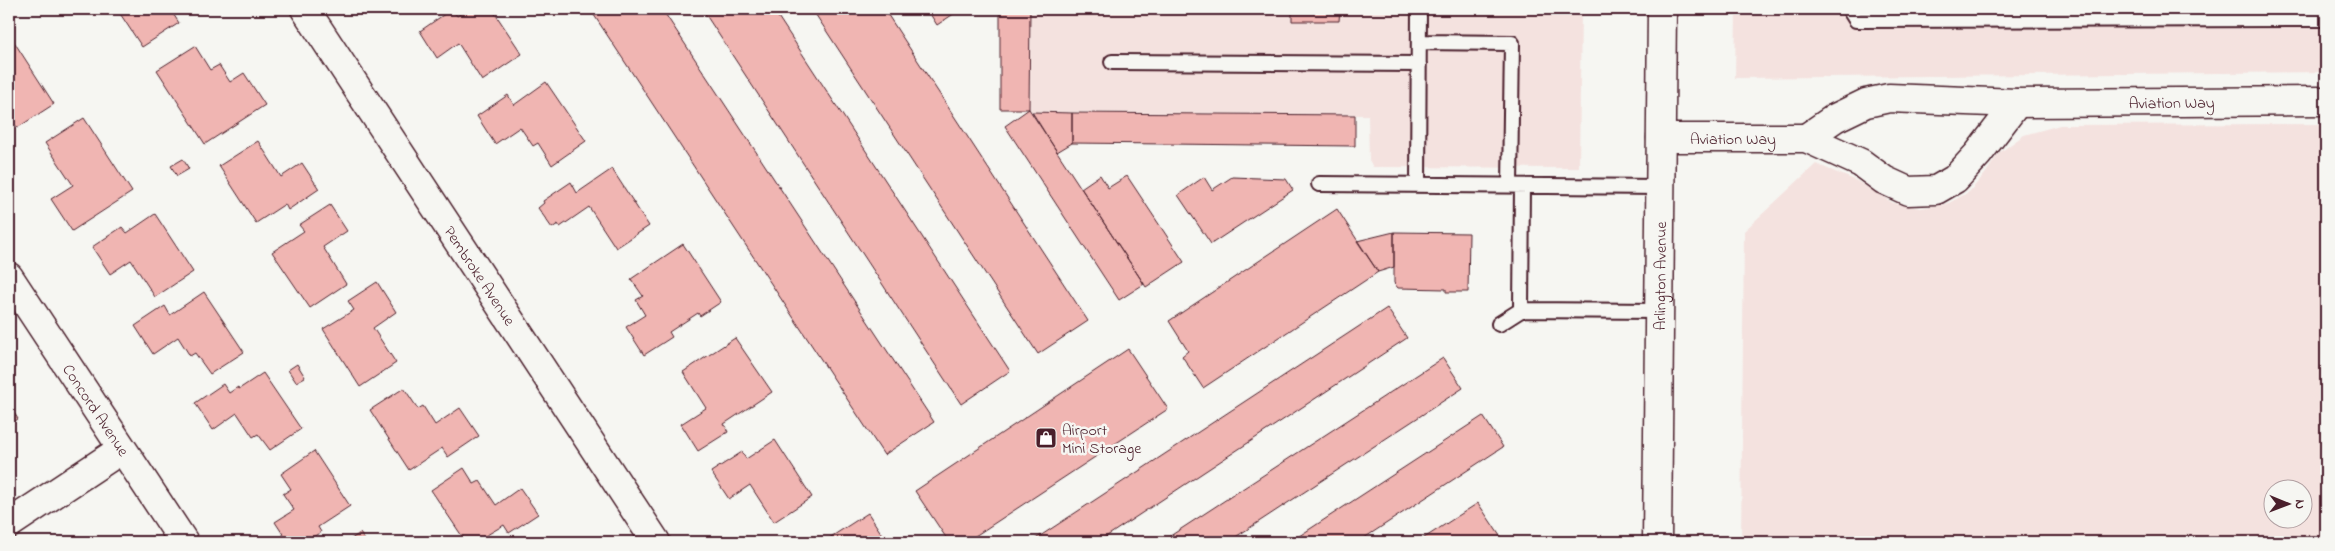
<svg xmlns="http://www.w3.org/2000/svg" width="2335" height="551" viewBox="0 0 2335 551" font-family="'Indie Flower',sans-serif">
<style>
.built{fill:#f4e2df;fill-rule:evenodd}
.building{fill:#f0b5b2;stroke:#4a1f2b}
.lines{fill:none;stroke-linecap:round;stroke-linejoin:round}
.lane-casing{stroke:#4a1f2b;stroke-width:18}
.street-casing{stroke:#4a1f2b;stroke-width:31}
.primary-casing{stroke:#4a1f2b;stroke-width:31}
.lane{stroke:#f6f6f2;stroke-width:14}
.street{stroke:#f6f6f2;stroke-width:28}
.primary{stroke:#f6f6f2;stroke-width:28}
.labels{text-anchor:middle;stroke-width:5;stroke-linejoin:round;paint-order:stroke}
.street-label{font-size:16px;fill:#4a1f2b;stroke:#f6f6f2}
.poi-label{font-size:16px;fill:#4a1f2b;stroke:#f6f6f2;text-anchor:start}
</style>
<rect width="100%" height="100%" fill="#f6f6f2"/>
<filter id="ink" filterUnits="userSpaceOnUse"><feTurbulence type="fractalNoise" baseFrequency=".02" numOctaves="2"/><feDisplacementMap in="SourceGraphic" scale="10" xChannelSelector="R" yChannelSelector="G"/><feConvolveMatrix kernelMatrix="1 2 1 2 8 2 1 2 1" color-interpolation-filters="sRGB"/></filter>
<g filter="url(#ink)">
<!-- built -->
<path class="built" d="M1030 9H1581L1579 168 1373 167 1369 160 1368 115 1032 112 1029 109Z
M1736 9H2326V72L1735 78Z
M2326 124V542H1741L1744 231 1816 164 1857 181 1893 203 1920 208 1947 204 1969 192 1985 174 1999 153 2024 135 2060 125ZM2272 488H2302V518H2272Z"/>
<!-- building -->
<path class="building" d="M117 9H170L179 23 142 47Z
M452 9 457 16 468 9H492L522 54 482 81 458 43 437 58 420 31Z
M590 9H662L934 422 884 455Z
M702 9H773L1010 371 961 404Z
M812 9H884L1088 321 1038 354Z
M927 9H961L937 25Z
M1000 9H1030L1029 109H1000Z
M1292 9H1340L1339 21H1292Z
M9 34 54 104 17 128 9 116Z
M195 46 210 70 219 65 230 82 244 73 265 105 205 144 157 70Z
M546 82 586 141 552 165 538 143 533 146 520 127 495 144 477 116 508 95 514 105Z
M1029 109 1144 284 1119 300 1005 126Z
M1032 112 1072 113V143L1057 152Z
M1072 113 1355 115V146L1072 143Z
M84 118 132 192 72 231 51 199 73 185 45 143Z
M258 141 281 177 302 163 319 189 288 210 285 204 256 223 219 166Z
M183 159 189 169 177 176 171 166Z
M612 169 649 226 616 248 589 207 560 227 558 224 552 228 538 208 544 203 543 201 571 182 577 193Z
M1100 175 1108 188 1127 176 1184 262 1146 287 1081 188Z
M1204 177 1212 190 1232 177 1286 179 1293 190 1211 244 1178 195Z
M330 205 347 231 323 247 346 284 310 308 272 252 304 231 299 225Z
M1337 209 1378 272 1203 388 1182 356 1188 351 1169 321Z
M155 214 193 272 155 297 131 260 110 274 92 247 122 227 127 233Z
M1394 232V267L1378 272 1357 241Z
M1394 232 1469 233 1468 292H1446V289L1398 288 1394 283Z
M683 244 721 302 700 316 698 313 669 332 672 337 644 355 626 327 645 315 636 300 643 296 631 279Z
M377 282 396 312 373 328 396 363 360 387 323 329 354 310 348 301Z
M204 292 244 352 210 374 195 353 190 356 178 337 153 354 135 326 165 306 170 315Z
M1387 308 1407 338 1098 542H1031Z
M735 338 772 392 724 424 728 432 698 451 681 424 706 408 683 372Z
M1128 349 1168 409 966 542H949L915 491Z
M1443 358 1463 388 1228 542H1161Z
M297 364 305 377 296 382 288 370Z
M263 373 301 429 270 450 258 434 253 437 237 413 213 430 195 403 223 384 229 393 238 387 239 389Z
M404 388 418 409 423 406 435 425 460 408 479 436 448 457 442 448 409 470 370 410Z
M9 405 18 419 9 425Z
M1483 416 1503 447 1358 542H1290Z
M775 440 812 497 774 522 750 485 729 499 711 472 742 452 746 459Z
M314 451 350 506 318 527 321 532 305 542H288L275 522 294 510 283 494 291 489 281 474Z
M464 468 474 484 480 481 496 505 520 488 538 514 509 533 504 525 475 542H466L431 490Z
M1478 503 1504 542H1418Z
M868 513 887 542H823Z
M360 533 366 542H347Z"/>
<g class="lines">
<!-- lane casing -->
<g class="lane-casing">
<path id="lane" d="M1849 9 1856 20 2326 19
M1419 42 1512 43 1510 185
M1112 62 1419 64
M1319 184 1661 187
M1418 185 1419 9
M1521 310 1522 186
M1499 324 1521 310 1659 311"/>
</g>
<!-- street casing -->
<g class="street-casing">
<g id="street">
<path id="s1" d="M305 9 656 542"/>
<path id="s2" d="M1661 138H1806L1861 163 1884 180 1908 191 1936 190 1955 179 1978 154 2017 103"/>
<path id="s3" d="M1806 138 1835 118 1866 103 1889 98 2017 103 2326 101"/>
<path id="s4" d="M9 277 184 542"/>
<path d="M9 524 122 449"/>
</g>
</g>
<!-- primary casing -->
<g class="primary-casing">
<g id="primary">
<path id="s5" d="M1657 542 1662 9"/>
</g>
</g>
<!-- lane -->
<use href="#lane" class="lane"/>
<!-- street -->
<use href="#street" class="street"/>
<!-- primary -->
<use href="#primary" class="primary"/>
</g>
</g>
<!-- icons -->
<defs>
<g id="shop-square" transform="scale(1.125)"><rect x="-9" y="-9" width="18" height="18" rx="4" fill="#4a1f2b" stroke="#f6f6f2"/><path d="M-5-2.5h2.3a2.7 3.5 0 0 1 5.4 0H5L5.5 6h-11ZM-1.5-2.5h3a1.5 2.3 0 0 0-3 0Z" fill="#fff"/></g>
</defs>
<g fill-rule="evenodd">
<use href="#shop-square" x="1046" y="438"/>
</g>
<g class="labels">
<!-- street labels -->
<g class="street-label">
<text dy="6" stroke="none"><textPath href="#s3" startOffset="376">Aviation Way</textPath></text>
<text dy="6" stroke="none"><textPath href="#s2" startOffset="72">Aviation Way</textPath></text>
<text dy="6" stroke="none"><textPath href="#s1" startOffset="319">Pembroke Avenue</textPath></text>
<text dy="6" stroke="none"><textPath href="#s5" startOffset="266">Arlington Avenue</textPath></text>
<text dy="6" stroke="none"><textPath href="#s4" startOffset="159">Concord Avenue</textPath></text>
</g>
<!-- poi labels -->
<g class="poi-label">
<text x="1062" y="435">Airport<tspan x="1062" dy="18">Mini Storage</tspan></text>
</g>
</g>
<!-- margin -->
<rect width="2335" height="551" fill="none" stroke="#f6f6f2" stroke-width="30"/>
<rect x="15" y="15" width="2305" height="521" fill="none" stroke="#4a1f2b" stroke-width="2" filter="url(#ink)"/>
<!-- north arrow -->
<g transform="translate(2288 504) rotate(91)"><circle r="24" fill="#f6f6f2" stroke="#b1a0a2"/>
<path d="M0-4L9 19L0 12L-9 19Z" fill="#4a1f2b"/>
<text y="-8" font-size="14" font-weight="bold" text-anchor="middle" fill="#4a1f2b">N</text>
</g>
</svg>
